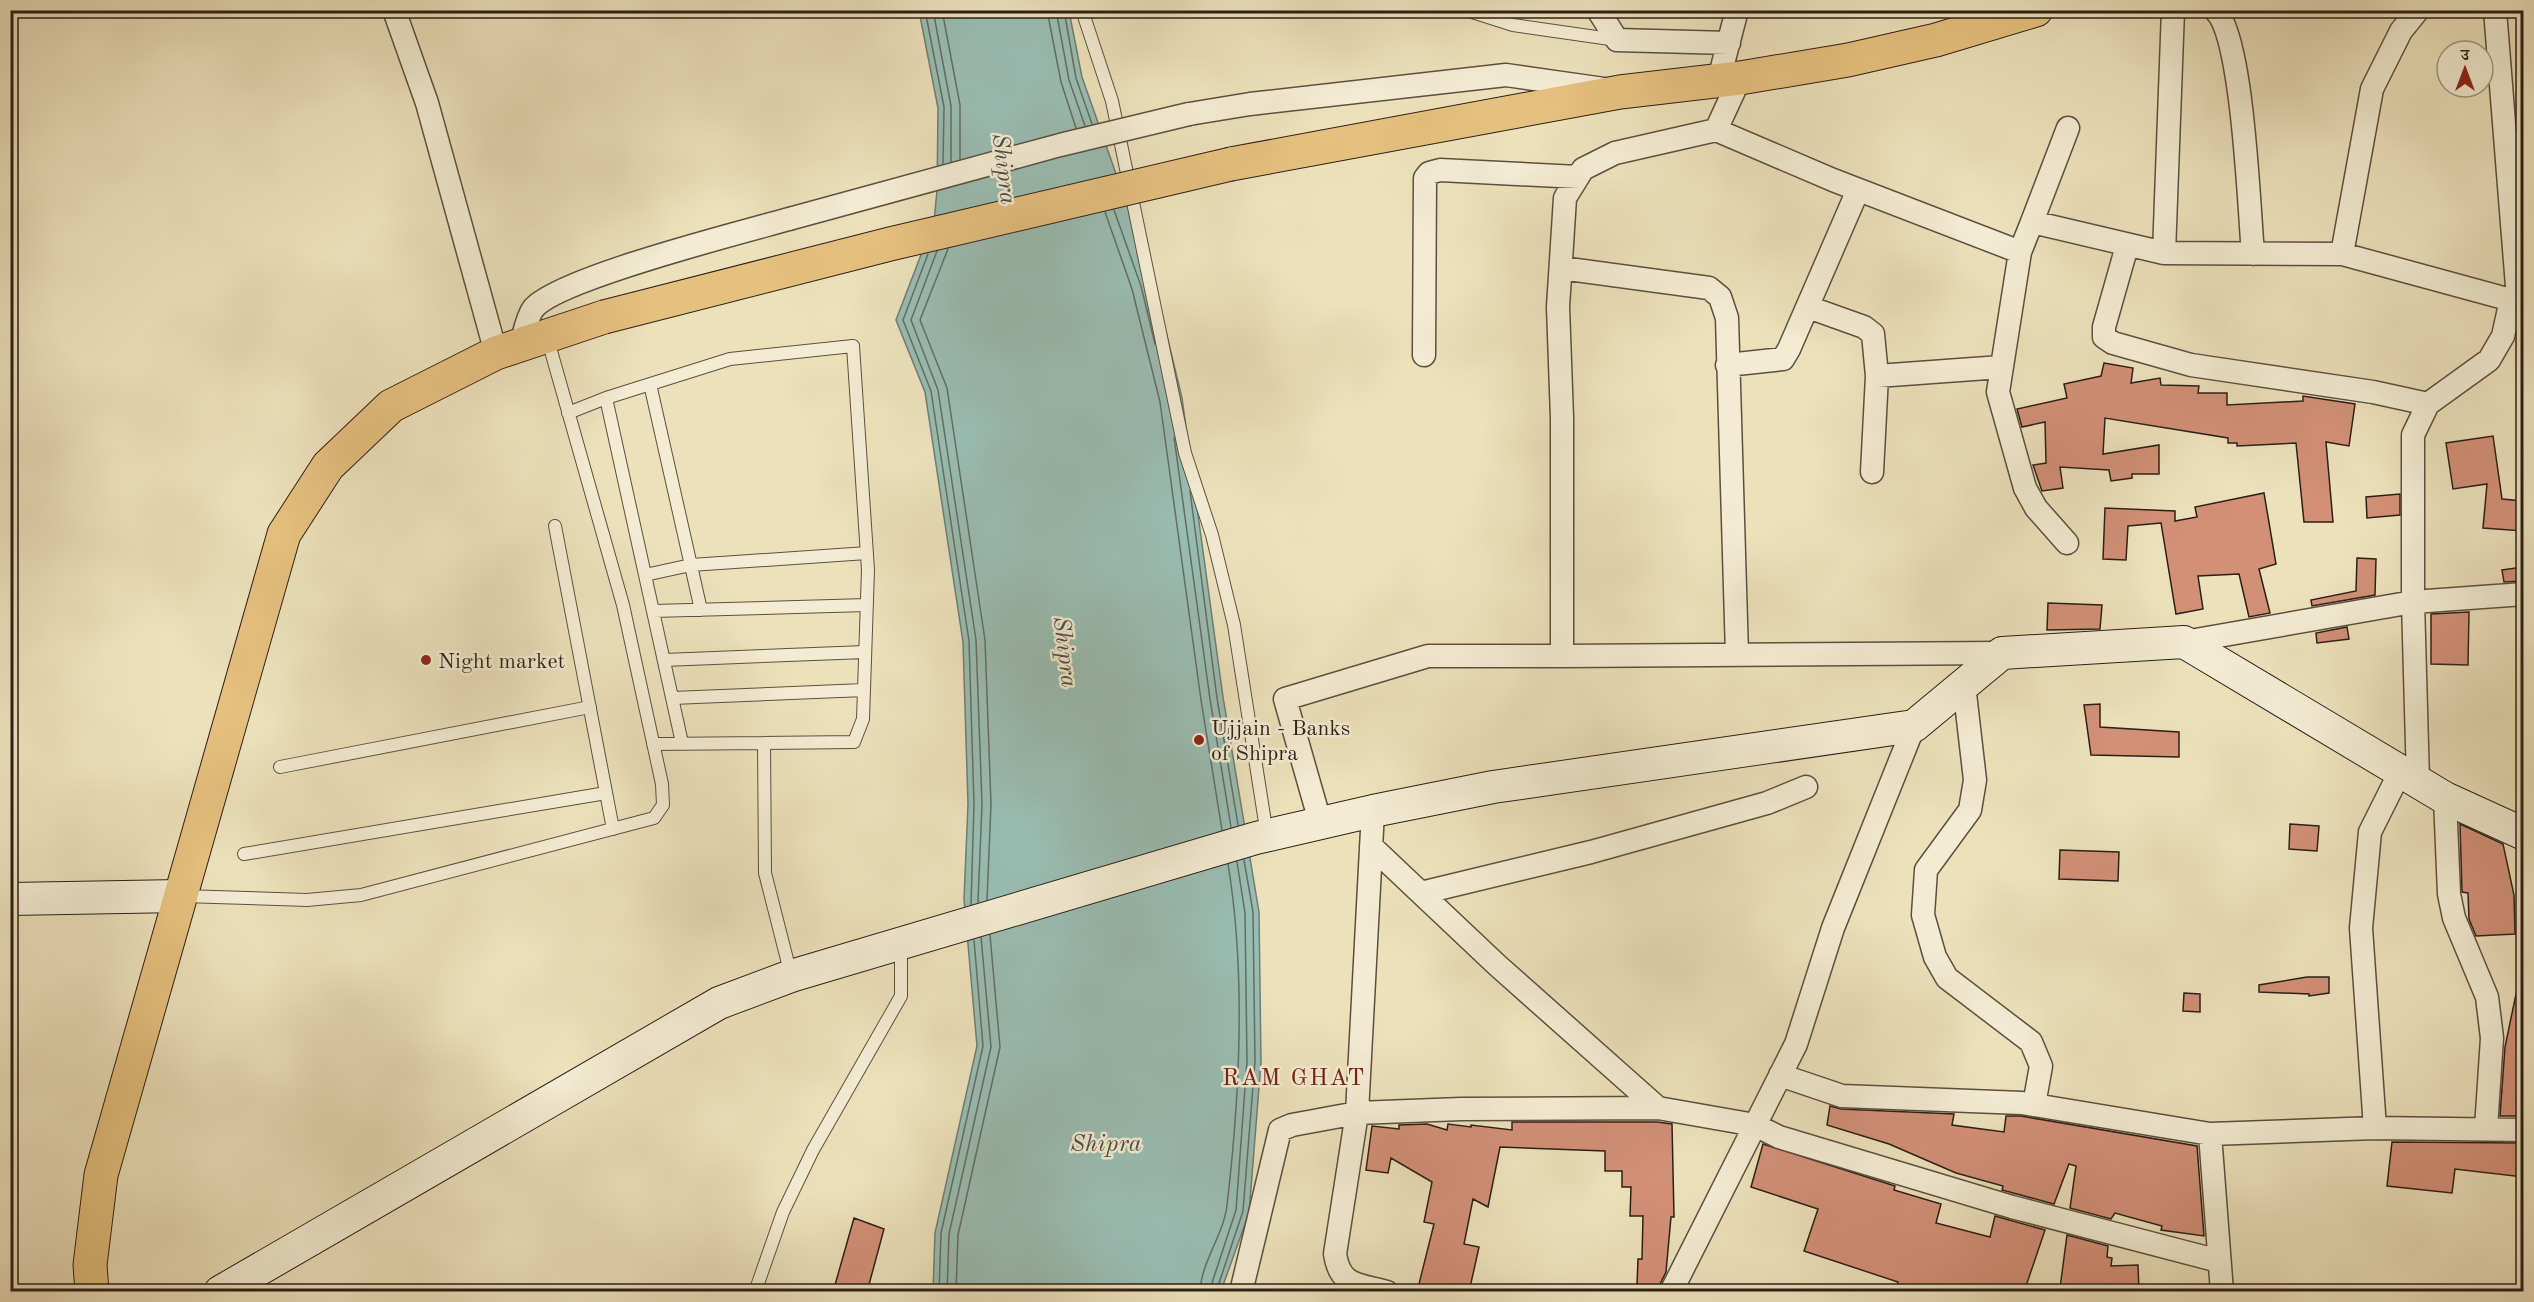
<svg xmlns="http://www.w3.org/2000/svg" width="2534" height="1302" viewBox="0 0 2534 1302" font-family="'Old Standard TT','Noto Serif Devanagari',serif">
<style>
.water{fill:#99bdb3;stroke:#6d7e75;stroke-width:1.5}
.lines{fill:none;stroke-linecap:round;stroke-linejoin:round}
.shore{stroke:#626e65;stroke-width:1.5}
.building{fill:#d29077;stroke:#2c1f17;stroke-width:1.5}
.lane-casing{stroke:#5c5040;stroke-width:14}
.street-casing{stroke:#5c5040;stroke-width:25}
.secondary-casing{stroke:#2c1f17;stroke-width:34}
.primary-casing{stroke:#2c1f17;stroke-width:35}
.lane{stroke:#f3ecd3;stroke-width:12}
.street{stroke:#f3ecd3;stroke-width:22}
.secondary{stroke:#f3ecd3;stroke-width:32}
.primary{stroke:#e6c07e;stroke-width:33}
.street-bridge-casing{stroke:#5c5040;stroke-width:25;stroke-linecap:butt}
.primary-bridge-casing{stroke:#2c1f17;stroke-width:35;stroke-linecap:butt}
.street-bridge{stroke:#f3ecd3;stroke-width:22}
.primary-bridge{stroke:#e6c07e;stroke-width:33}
.poi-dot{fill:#8f2418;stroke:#f3ecd3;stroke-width:2}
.labels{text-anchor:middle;stroke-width:5;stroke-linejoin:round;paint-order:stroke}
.poi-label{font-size:22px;fill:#2c1f17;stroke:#f3ecd3;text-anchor:start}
.water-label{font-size:24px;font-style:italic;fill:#4d4e46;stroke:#f3ecd3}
.neighbourhood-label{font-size:24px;letter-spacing:1.5px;fill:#7a1f14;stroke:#f3ecd3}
</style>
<rect width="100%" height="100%" fill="#ede1bb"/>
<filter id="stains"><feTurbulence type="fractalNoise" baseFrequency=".00333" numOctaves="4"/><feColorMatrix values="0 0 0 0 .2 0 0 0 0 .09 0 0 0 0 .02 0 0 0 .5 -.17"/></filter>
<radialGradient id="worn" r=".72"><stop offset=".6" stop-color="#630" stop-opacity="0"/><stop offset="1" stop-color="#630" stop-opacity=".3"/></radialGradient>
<!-- water -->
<path class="water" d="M919 11H1069L1082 77 1154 282 1182 398 1223 697 1259 912 1261 1062 1249 1213 1221 1291H933L935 1233 977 1046 964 899 968 804 963 642 925 392 896 320 934 221 937 191 938 108Z"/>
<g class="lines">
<!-- shore -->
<path class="shore" d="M925 10 944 107 943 164
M933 10 951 106V162
M942 10 960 105V159
M1047 10 1061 82 1076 128
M1056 10 1069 80 1085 126
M1064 10 1076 78 1092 124
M1114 210 1141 286 1155 344
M1105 212 1132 289 1160 402 1201 700 1222 830
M948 249 920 320 947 388 985 640 991 804 987 900
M937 251 911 320 938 390 976 640 982 804 978 902
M928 254 903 320 931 391 969 641 974 804 971 905
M1174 437 1210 699 1231 827
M1190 491 1217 698 1238 825
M939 1292 941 1233 983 1046 974 940
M947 1292 949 1234 991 1047 981 937
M956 1292 958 1235 1000 1047 990 935
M1200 1292C1201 1262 1224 1234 1227 1205 1240 1095 1246 973 1228 864
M1209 1292 1236 1210 1247 1061 1245 913 1237 862
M1216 1292 1243 1211 1255 1061 1253 912 1244 860"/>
</g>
<!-- building -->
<path class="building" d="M2104 363 2133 368 2131 383 2160 378 2161 385 2199 386 2198 393H2227V405L2303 401V396L2355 404 2349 446 2326 442 2333 522H2304L2296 443 2237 446V443H2228V438L2105 418 2103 454 2159 445V474H2132V478L2111 481 2109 470 2060 467 2063 488 2042 491 2033 465 2046 463 2045 422 2022 427 2017 409 2067 398 2064 384 2101 376Z
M2493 436 2502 499 2523 501V531L2483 528 2487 484 2453 489 2446 443Z
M2264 493 2276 564 2259 569 2270 613 2249 617 2239 574 2198 576 2203 609 2176 614 2161 523 2128 526 2126 560 2103 559 2105 508 2175 511V521L2197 517 2195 507Z
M2400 494V515L2367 518 2366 497Z
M2357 558 2376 559 2375 595 2312 606 2311 600 2356 591Z
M2523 567V581L2504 582 2502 570Z
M2048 603 2102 605 2100 629 2047 630Z
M2469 612 2468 665 2431 664V614Z
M2347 627 2349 639 2317 643 2316 633Z
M2100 704V727L2179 732V757L2091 755 2084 705Z
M2290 824 2319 826 2317 851 2289 849Z
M2460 824 2503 844 2514 895 2515 934 2476 936 2469 919 2468 893 2462 892Z
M2060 850 2119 852 2118 881 2059 879Z
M2307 977H2329V993L2309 996V994L2259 992V985Z
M2184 993 2200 994V1012L2183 1011Z
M2516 994 2523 995V1116H2500L2505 1047Z
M1830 1106 1841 1109 1954 1114 1952 1125 2004 1132 2006 1116H2021L2197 1146 2204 1236 2161 1230 2162 1226 2115 1213 2111 1219 2070 1208 2076 1166 2069 1164 2054 1204 2002 1190 2003 1186 1956 1173 1889 1144 1827 1125Z
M1512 1122H1657L1672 1124 1674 1217H1671L1666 1272 1659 1286 1637 1285 1638 1259H1642L1643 1216H1630L1631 1187H1622V1171H1605V1151L1500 1147 1488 1207 1473 1199 1464 1244 1479 1247 1469 1292H1434L1418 1288 1434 1224 1424 1222 1432 1182 1391 1158 1388 1173 1366 1170 1372 1126 1399 1129V1125L1427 1124 1447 1130 1448 1124 1471 1127V1125L1512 1130Z
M2392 1142 2523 1143V1177L2455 1169 2452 1193 2387 1186Z
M1763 1144 1895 1186 1894 1190 1941 1204 1936 1223 1990 1237 1995 1216 2045 1230 2024 1292H1895L1898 1282 1804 1251 1818 1209 1751 1187Z
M854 1218 884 1229 867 1292H833Z
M2067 1235 2108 1246 2107 1257 2112 1258 2111 1266 2138 1265 2139 1292H2074L2060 1288Z"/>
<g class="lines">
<!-- lane casing -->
<g class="lane-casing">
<path id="lane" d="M1082 10 1112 101 1185 453 1212 535 1234 625 1267 835
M1466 10 1513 25 1617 40
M650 384 701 610
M606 398 682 743
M568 413 606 398 730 359 853 346 868 570 863 719 854 742 653 744
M555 526 613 829
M645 575 691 565 867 553
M653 611 867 605
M664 660 865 652
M672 698 864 690
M764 743 765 873 791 975
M280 767 590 707
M244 854 606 793
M182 896 307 900 361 895 654 818 663 805 662 784 623 605 547 337
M755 1292 783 1212 813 1150 901 996V944"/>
</g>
<!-- street casing -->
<g class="street-casing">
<path id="street" d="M394 10 427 103 496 353
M1598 10 1617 40 1729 43
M2173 10 2164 253 2342 254 2511 300 2503 336 2489 360 2428 404 2413 435V602L2184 642
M2215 10C2243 36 2249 209 2253 254
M2495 10 2518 299
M1740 78 1716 130 1833 180 2020 252 2032 222 2164 253
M1719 79 1737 10
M1189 114 1250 104 1506 75 1604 89
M1716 130 1615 153 1583 169 1565 198 1558 307 1562 418V656L2002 653
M2032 222 2068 128
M2127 246 2104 327V337L2113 343 2191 365 2373 392 2428 404
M2020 252 1998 392 2025 488 2036 508 2067 543
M2342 254 2372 89 2401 31 2418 10
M1561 268 1709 288 1720 297 1727 318 1737 655
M1808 307 1864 327 1873 334 1877 376 1872 472
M521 344C524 334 527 317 533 309 556 279 743 232 789 219
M1424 355 1425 178 1429 173 1440 170 1578 177
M1727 365 1783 359 1789 349 1858 190
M1877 376 2001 367
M1964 685 1975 780 1970 810 1926 870 1923 915 1935 957 1947 978 2031 1042 2041 1066 2034 1105
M2418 781 2413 602 2524 594
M2445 798 2449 894 2454 918 2487 997 2492 1038 2486 1128
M1373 811 1357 1113 1335 1254C1340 1287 1359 1284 1387 1292
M1321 825 1285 699 1428 656H1562
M1371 846 1497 965 1658 1108
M1421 893 1591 852 1767 803 1806 787
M1780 1075 1842 1096 2022 1103 2210 1134
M2375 1128 2524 1130
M1241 1292 1280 1130 1292 1125 1357 1113 1461 1109 1658 1108 1755 1125 1779 1137 2012 1207 2219 1261
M1671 1292 1796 1044 1833 928 1914 726
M2222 1292 2210 1134 2375 1128 2361 928 2370 832 2401 770"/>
</g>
<!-- secondary casing -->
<g class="secondary-casing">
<path id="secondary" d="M10 899 180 896
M220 1292 719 1003 791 976 1256 838 1373 811 1493 787 1914 726 2002 653 2184 642 2445 798 2524 834"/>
</g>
<!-- primary casing -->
<g class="primary-casing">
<path id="primary" d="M1231 164 1620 92 1740 78 1848 60 1936 40 2036 10
M92 1292 90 1265 101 1175 284 534 328 466 391 406 496 353 604 317"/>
</g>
<!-- lane -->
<use href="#lane" class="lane"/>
<!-- street -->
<use href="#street" class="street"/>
<!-- secondary -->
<use href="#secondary" class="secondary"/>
<!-- primary -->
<use href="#primary" class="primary"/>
<!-- street-bridge casing -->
<g class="street-bridge-casing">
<path id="street-bridge" d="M789 219 1060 145 1189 114"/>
</g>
<!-- primary-bridge casing -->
<g class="primary-bridge-casing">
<path id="primary-bridge" d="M604 317 890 244 1231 164"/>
</g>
<!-- street-bridge -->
<use href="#street-bridge" class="street-bridge"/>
<!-- primary-bridge -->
<use href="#primary-bridge" class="primary-bridge"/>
</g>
<!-- markers -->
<g class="poi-dot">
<circle cx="426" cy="660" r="6"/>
<circle cx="1199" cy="740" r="6"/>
</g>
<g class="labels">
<!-- poi labels -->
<g class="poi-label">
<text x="438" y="668">Night market</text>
<text x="1211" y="735">Ujjain - Banks<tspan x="1211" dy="25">of Shipra</tspan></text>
</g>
<!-- water labels -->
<g class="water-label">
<text transform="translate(1005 169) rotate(83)" y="8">Shipra</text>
<text transform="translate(1066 652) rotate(83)" y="8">Shipra</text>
<text x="1106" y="1151">Shipra</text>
</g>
<!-- neighbourhood labels -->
<g class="neighbourhood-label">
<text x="1294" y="1085">RAM GHAT</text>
</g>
</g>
<!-- margin -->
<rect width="2534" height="1302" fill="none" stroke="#ede1bb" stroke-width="36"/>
<rect x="12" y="12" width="2510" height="1278" fill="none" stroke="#2c1f17" stroke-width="3"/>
<rect x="18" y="18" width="2498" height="1266" fill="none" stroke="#2c1f17" stroke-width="1.5"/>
<!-- north arrow -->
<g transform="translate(2465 69)"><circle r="28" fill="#f3ecd3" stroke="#a39a88" stroke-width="1.5"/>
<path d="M0-4.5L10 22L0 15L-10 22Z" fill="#8f2418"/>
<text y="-9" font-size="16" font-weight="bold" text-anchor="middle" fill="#2c1f17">उ</text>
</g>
<rect width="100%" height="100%" filter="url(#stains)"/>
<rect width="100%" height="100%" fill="url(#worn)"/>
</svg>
